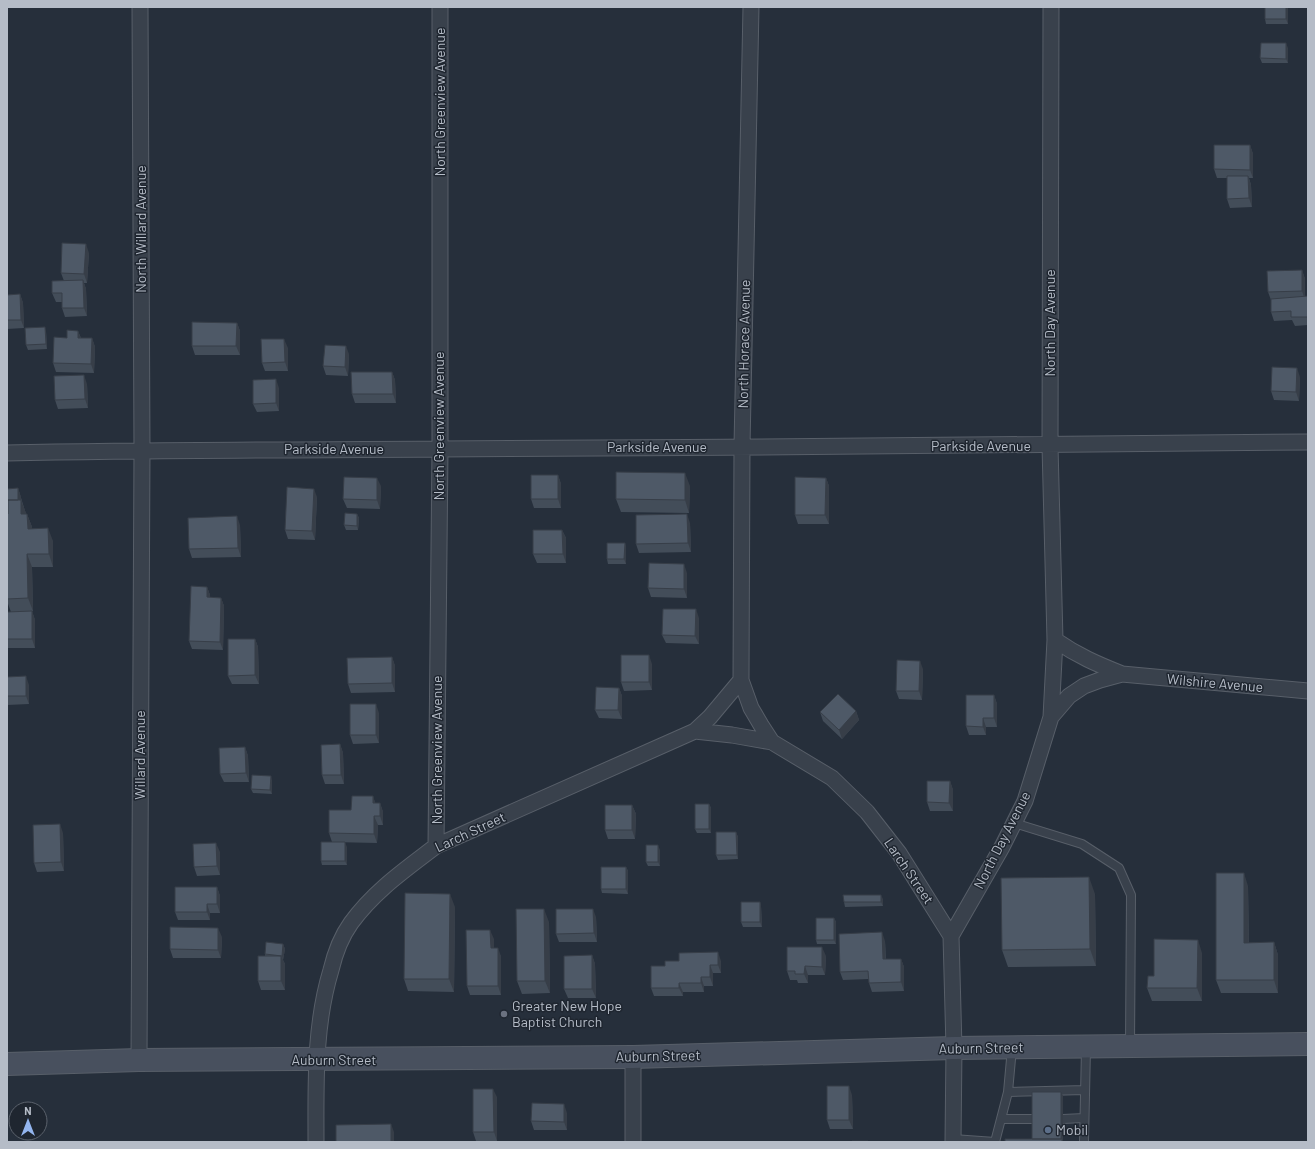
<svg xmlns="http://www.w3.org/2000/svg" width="1315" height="1149" viewBox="0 0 1315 1149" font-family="Barlow,sans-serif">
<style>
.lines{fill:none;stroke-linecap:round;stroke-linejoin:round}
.service-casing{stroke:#585f69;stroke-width:10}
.minor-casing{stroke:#585f69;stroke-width:17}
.secondary-casing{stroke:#585f69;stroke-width:24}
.service{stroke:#39414c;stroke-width:8}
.minor{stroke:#39414c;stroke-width:15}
.secondary{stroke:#48505e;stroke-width:22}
.wall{fill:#434d59}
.shaded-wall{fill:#373e48}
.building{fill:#4e5967;stroke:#373e48}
.worship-dot{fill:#6b7280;stroke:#1f2630;stroke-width:1.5}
.service-dot{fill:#5c6f8a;stroke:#1f2630;stroke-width:1.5}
.labels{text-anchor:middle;stroke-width:3;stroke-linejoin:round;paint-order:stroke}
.street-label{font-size:14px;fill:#b5bcc7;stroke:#1f2630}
.poi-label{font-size:14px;fill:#b5bcc7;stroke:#1f2630;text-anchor:start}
</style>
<rect width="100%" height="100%" fill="#262f3b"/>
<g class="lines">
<!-- service casing -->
<g class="service-casing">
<path id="service" d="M1014 823 1082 844 1119 868 1131 895 1130 1046
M1008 1092 1085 1090
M1001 1119H1033
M1063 1119 1084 1118
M953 1139 995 1142
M995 1142 1008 1092 1012 1048
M1084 1142 1086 1048"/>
</g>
<!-- minor casing -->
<g class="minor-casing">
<path id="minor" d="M7 453C151 450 295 450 438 449 728 447 1018 447 1308 442
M1122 674 1308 691
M741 680 742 446 751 7
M1051 717 1055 640
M695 731 732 735 772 742
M436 846 440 449V7
M951 936 1002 847 1025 801 1051 717 1069 696 1084 686 1100 680 1122 674C1097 664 1078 656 1055 640L1050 446 1051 7
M139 1060 142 450 140 7
M316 1142C316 1084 314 1026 331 970 335 953 341 937 351 923 374 891 406 869 436 846L695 731 710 717 741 680 751 708 761 725 772 742 832 778 867 812 899 853 951 936 954 1048 953 1142
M633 1142V1057"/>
</g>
<!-- secondary casing -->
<g class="secondary-casing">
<path id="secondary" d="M7 1064 139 1060 633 1057 954 1048 1308 1044"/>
</g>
<!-- service -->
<use href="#service" class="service"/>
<!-- minor -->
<use href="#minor" class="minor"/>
<!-- secondary -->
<use href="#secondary" class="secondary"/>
</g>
<!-- wall -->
<path class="wall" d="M1288 7V24H1266L1265 19Z
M1288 48V63H1262L1260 58Z
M1250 145 1253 154V178H1249L1251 185 1252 207 1230 208 1227 199V178H1217L1214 169Z
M89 253 87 283H84L86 289 87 316 65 317 62 308V302H56L52 293 64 281 61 273Z
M1302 270 1305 279V297L1308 296V325L1295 326 1292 320 1274 321 1271 312V300L1268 292Z
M20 294 23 303 24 328 7 329V295Z
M237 323 240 331V355H195L192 346Z
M46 331 47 349 28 350 26 345Z
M78 331 81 338H92L95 347 94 373 56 372 53 363 67 338Z
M288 348V371H265L262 363Z
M349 354 348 376 326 375 323 366Z
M392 372 395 380 396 403H355L352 394Z
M1300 377 1299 401 1274 400 1271 391Z
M87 384 88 408 58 409 55 400Z
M279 388V411L257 412 253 404Z
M558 475 561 484V508H534L531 499Z
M826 478 829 486V524H798L795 515Z
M381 486 380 509 347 508 343 499Z
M690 486 689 513 621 512 616 499Z
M18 488 26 514H27L32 527V529L53 541V567H32L33 611 14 612 32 611 35 620V648H8L7 647V612H11L7 601V514H8V510H7V489Z
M317 497 315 540 288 539 285 530Z
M357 514 359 518 358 530H346L344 525Z
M690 523 691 552 639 553 636 544Z
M240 525 241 557 192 558 189 549Z
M562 530 566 538V563H537L533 554Z
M625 543 626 548V564H608L607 559Z
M687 573V598L651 597 648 588Z
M207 587 210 595V597L221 598 224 606 223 650 192 649 189 641Z
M699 618V644L666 643 662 635Z
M255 639 258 647 259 684H232L228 676Z
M392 657 395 666V692L351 693 348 684Z
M652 664V690L624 691 621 682Z
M923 669 922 700 899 699 896 691Z
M7 677 29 685V704L7 705Z
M619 688 622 696V719L599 718 595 710Z
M994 695 997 704V727H986V735H969L966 726Z
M856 711 859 720 842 739 823 721 820 712Z
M379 713V743L353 744 350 735Z
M340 744 343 753 344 784H325L322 775Z
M245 747 248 756 249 782H224L220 774Z
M272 780V794L253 793 251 789Z
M950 781 953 790V811H930L927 802Z
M373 796 375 803H380L383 812V825H378L377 843 332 842 329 833 351 810Z
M709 804 711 808V833H697L695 829Z
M632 805 636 814 635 839H608L605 830Z
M736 832 738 837V859L718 860 716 855Z
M63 833 64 871 37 872 34 863Z
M347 847V865H322L321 861Z
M660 850V866H648L646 862Z
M220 852V875L197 876 194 867Z
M626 867 628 871V894L602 893 601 889Z
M1248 886 1249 943 1274 942 1278 955V993H1221L1216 980Z
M217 887 220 896V913H210V920H178L175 912Z
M1095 894 1096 966 1008 967 1002 950Z
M883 899V906L845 907 844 902Z
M760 902 761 906 762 927H743L741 922Z
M455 907 454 992 408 991 404 979Z
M596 917 597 942H559L556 934Z
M834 918 836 922V944H817L816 940Z
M549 922 550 993 522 994 517 981Z
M222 937 221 958H173L170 949Z
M494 939V948L501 956V995H470L467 986Z
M885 941 886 959H901L904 967V991L872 992 869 983V979L843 980 840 972Z
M283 944 285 949 283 960 285 964V990H261L258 981 265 956V954Z
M1202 953V1001H1152L1147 988 1154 976Z
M592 955 595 964 596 998H568L564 989Z
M826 956 825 975H808V983H798L797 980H790L787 971Z
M721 961V973H713V986H704V992H683V996H654L651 988 665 966Z
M852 1095 853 1129H830L827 1120Z
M497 1097V1141H476L473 1132Z
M567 1113V1130H534L531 1121Z"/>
<!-- shaded-wall -->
<path class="shaded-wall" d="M1286 7H1288V24L1286 19Z
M1286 43 1288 48V63L1286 59Z
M1250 145 1253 154V178L1250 170Z
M1248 176 1251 185 1252 207 1249 198Z
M86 244 89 253 87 283 84 274Z
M1302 270 1305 279V300L1302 291Z
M83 280 86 289 87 316 84 308Z
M20 294 23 303 24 328 21 320Z
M237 323 240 331V355L236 346Z
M45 327 46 331 47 349 46 344Z
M78 331 81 339 78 338Z
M92 338 95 347 94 373 91 364Z
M284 339 288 348V371L285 362Z
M346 346 349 354 348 376 345 367Z
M1297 368 1300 377 1299 401 1296 392Z
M392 372 395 380 396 403 393 394Z
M84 375 87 384 88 408 85 399Z
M276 379 279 388V411L276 403Z
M685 473 690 486 689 513 685 500Z
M558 475 561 484V508L558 499Z
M377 478 381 486 380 509 377 500Z
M826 478 829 486V524L825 515Z
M18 488 21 497V500L26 513V527L21 514 18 501Z
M314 489 317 497 315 540 312 531Z
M27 514 32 527V542L28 529Z
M357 514 359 518 358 530 357 526Z
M687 514 690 523 691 552 688 543Z
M237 516 240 525 241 557 238 548Z
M48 528 53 541V567L49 554Z
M562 530 566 538V563L563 554Z
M625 543 626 548V564L624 559Z
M27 554 32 567 33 611 28 598Z
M684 564 687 573V598L684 589Z
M207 587 210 595V606L207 597Z
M221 598 224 606 223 650 220 642Z
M696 609 699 618V644L695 636Z
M32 611 35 620V648L32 639Z
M255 639 258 647 259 684 255 675Z
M649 655 652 664V690L649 682Z
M392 657 395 666V692L392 683Z
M920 661 923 669 922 700 919 691Z
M26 676 29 685V704L26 696Z
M619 688 622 696V719L618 710Z
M994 695 997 704V727L994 718Z
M376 704 379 713V743L376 735Z
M856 711 859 720 842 739 839 730Z
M983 718 986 727V735L983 727Z
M340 744 343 753 344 784 341 775Z
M245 747 248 756 249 782 246 773Z
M271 776 272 780V794L270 790Z
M950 781 953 790V811L949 803Z
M373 796 376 805 373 803Z
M380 803 383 812V825L380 816Z
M709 804 711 808V833L709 829Z
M632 805 636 814 635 839 632 830Z
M374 816 378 825 377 843 374 834Z
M60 824 63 833 64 871 61 862Z
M736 832 738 837V859L737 855Z
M345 842 347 847V865L345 861Z
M216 843 220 852V875L217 866Z
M658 845 660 850V866L658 862Z
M626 867 628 871V894L626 889Z
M1244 873 1248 886 1249 956 1244 943Z
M1089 877 1095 894 1096 966 1090 949Z
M217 887 220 896V913L217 904Z
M450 894 455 907 454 992 449 979Z
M881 895 883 899V906L881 902Z
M760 902 761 906 762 927 760 922Z
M207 904 210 913V920L207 912Z
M544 909 549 922 550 993 545 981Z
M593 909 596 917 597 942 594 933Z
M834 918 836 922V944L834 940Z
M218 928 222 937 221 958 218 950Z
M490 930 494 939V957L491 948Z
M882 932 885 941 886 968 883 959Z
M1198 940 1202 953V1001L1197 988Z
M1274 942 1278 955V993L1274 980Z
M283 944 285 949 283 960 282 956Z
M822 947 826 956 825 975 822 967Z
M498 948 501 956V995L498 986Z
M718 952 721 961V973L718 965Z
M592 955 595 964 596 998 592 989Z
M281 956 285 964V990L281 981Z
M901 959 904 967V991L901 982Z
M710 965 713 973V986L710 977Z
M805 966 808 975V983L804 974Z
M701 977 704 986V992L701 983Z
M679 983 683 992V996L679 988Z
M849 1086 852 1095 853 1129 849 1120Z
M493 1089 497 1097V1141L494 1132Z
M1061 1092 1063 1096V1142H1062L1061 1139Z
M564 1104 567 1113V1130L564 1122Z
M391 1124 394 1132V1142H391Z"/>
<!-- building -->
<path class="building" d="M1265 7H1286V19H1265Z
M1261 43H1286V59L1260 58Z
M1214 145H1250V170L1214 169Z
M1227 176H1248L1249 198 1227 199Z
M62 243 86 244 84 274 61 273Z
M1302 270V291L1268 292 1267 271Z
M83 280 84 308H62V293H52V281Z
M20 294 21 320H7V295Z
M1308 296V317H1291V311L1271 312V299Z
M192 322 237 323 236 346H192Z
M45 327 46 344 26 345 25 328Z
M67 330 78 331V338H92L91 364 53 363 54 337 67 338Z
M261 339H284L285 362 262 363Z
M325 345 346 346 345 367 323 366Z
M1272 367 1297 368 1296 392 1271 391Z
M351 372H392L393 394H352Z
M84 375 85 399 55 400 54 376Z
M276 379V403L253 404V380Z
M616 472 685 473V500L616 499Z
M531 475H558V499H531Z
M344 477 377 478V500L343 499Z
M795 477 826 478 825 515H795Z
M287 487 314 489 312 531 285 530Z
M18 488V500H8V501H7V489Z
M8 500H21V514H27L28 529 48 528 49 554H27L28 598 7 599V514H8Z
M345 513 357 514V526L344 525Z
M687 514 688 543 636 544V515Z
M237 516 238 548 189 549 188 518Z
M533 530H562L563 554H533Z
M607 543H625L624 559H607Z
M649 563 684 564V589L648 588Z
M191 586 207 587V597L221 598 220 642 189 641Z
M663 609H696L695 636 662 635Z
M32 611V639H7V612Z
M228 639H255V675L228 676Z
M621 655H649V682H621Z
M392 657V683L348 684 347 658Z
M897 660 920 661 919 691H896Z
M26 676V696H7V677Z
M596 687 619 688 618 710H595Z
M838 694 856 711 839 730 820 712Z
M966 695H994V718H983V727L966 726Z
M350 704H376V735H350Z
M340 744 341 775H322L321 745Z
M245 747 246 773 220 774 219 748Z
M252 775 271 776 270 790 251 789Z
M927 781H950L949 803 927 802Z
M352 796H373V803H380V816H374V834L329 833V810H351Z
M695 804H709V829H695Z
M605 805H632V830H605Z
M60 824 61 862 34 863 33 825Z
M716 832H736L737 855H716Z
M321 842H345V861H321Z
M216 843 217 866 194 867 193 844Z
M646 845H658V862H646Z
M601 867H626V889H601Z
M1216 873H1244V943L1274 942V980H1216Z
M1089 877 1090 949 1002 950 1001 878Z
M175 887H217V904H207V912H175Z
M405 893 450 894 449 979H404Z
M843 895H881V902H844Z
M741 902H760V922H741Z
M516 909H544L545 981H517Z
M556 909H593L594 933 556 934Z
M816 918H834V940H816Z
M170 927 218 928V950L170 949Z
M466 930H490L491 948H498V986H467Z
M882 932 883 959H901V982L869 983 868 971 840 972 839 934Z
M1154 939 1198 940 1197 988H1147L1148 976H1154Z
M266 942 283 944 282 956 265 954Z
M787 947H822V967L805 966 804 974H795V971H787Z
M718 952V965H710V977H701V983H679V988H651V966H665V961H679V953Z
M592 955V989H564V956Z
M258 956H281V981H258Z
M827 1086H849V1120H827Z
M473 1089H493L494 1132H473Z
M1032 1092H1061V1139H1032Z
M532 1103 564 1104V1122L531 1121Z
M391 1124V1142H336V1125Z
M1005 1139H1062V1142H1005Z
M852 1141H868V1142H852Z"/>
<!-- markers -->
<circle class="worship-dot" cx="504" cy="1014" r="4"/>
<circle class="service-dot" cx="1048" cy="1130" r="4"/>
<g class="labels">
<!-- street labels -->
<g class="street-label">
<text transform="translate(440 102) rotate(-90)" y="5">North Greenview Avenue</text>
<text transform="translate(141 229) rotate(-90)" y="5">North Willard Avenue</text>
<text transform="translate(1050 323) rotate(-90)" y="5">North Day Avenue</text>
<text transform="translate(744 344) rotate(-89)" y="5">North Horace Avenue</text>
<text transform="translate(439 426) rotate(-90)" y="5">North Greenview Avenue</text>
<text x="981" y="451">Parkside Avenue</text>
<text x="657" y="452">Parkside Avenue</text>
<text x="334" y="454">Parkside Avenue</text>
<text transform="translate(1215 683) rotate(5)" y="5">Wilshire Avenue</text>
<text transform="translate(437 750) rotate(-90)" y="5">North Greenview Avenue</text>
<text transform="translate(140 755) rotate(-90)" y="5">Willard Avenue</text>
<text transform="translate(470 832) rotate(-25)" y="5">Larch Street</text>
<text transform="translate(1002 840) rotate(-63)" y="5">North Day Avenue</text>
<text transform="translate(909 871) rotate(56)" y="5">Larch Street</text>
<text transform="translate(981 1048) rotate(-1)" y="5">Auburn Street</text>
<text transform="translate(658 1056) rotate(-1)" y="5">Auburn Street</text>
<text x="334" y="1065">Auburn Street</text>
</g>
<!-- poi labels -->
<g class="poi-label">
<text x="512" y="1011">Greater New Hope<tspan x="512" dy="16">Baptist Church</tspan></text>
<text x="1056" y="1135">Mobil</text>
</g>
</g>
<!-- border -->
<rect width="1315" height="1149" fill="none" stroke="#b5bcc7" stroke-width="16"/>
<!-- north arrow -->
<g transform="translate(28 1121)"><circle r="19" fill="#1f2630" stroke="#5b626c"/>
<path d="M0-3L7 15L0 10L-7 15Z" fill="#93b5ee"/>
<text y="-6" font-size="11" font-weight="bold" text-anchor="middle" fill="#b5bcc7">N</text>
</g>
</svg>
